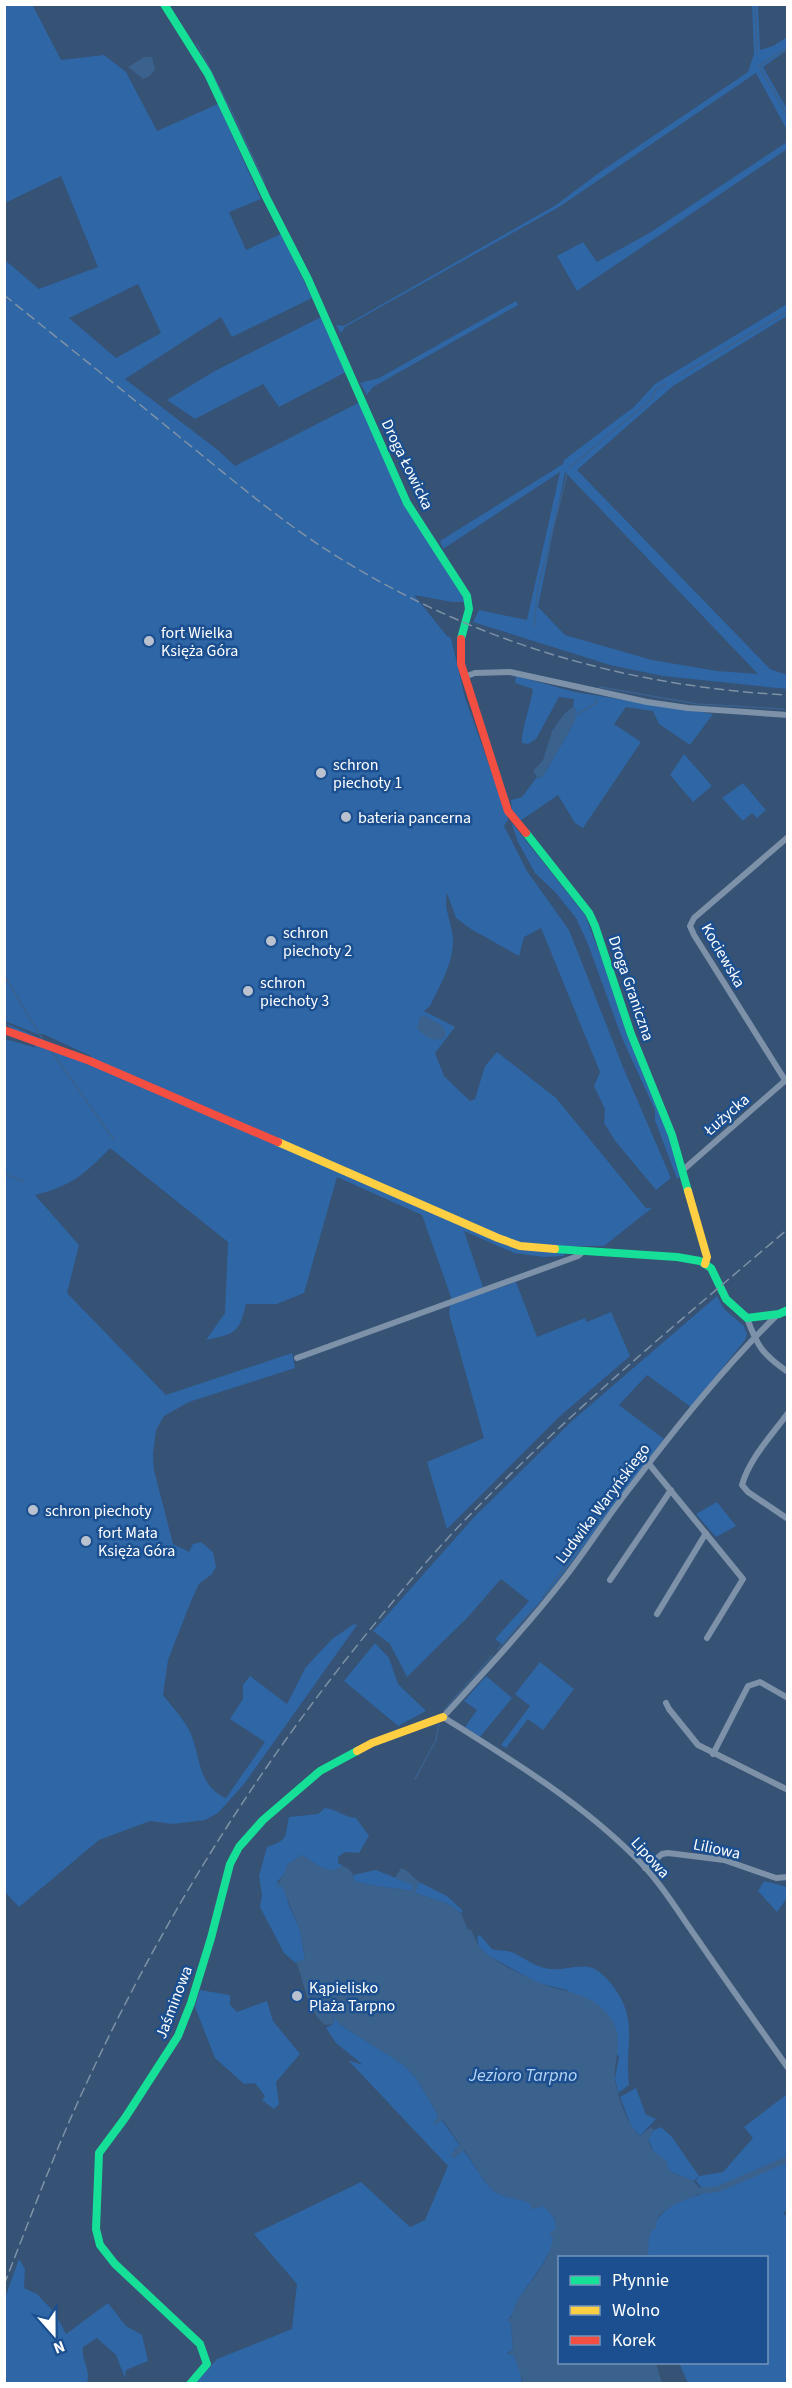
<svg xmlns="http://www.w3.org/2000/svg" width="792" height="2388" viewBox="0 0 792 2388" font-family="'Source Sans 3',sans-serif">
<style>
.green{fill:#2f66a5;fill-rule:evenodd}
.water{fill:#3b618d}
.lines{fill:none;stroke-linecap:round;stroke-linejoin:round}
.stream{stroke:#3b618d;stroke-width:1.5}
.canal{stroke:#3b618d;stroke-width:6}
.street{stroke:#7d92a8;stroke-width:6}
.fast{stroke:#16e098;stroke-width:8}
.slow{stroke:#ffcf43;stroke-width:8}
.jam{stroke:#f24e42;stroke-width:8}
.rail{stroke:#7e92a7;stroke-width:1.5;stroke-dasharray:10 4.5;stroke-linecap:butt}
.poi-dot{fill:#b9c2ce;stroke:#1b4f8f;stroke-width:2}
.labels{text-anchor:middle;stroke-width:5;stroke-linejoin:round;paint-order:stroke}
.street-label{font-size:16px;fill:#fff;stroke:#1b4f8f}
.poi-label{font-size:16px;fill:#fff;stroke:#1b4f8f;text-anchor:start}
.water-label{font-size:18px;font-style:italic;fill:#b5d3f5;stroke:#1b4f8f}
</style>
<rect width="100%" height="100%" fill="#365274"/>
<!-- green -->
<path class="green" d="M32 4 61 60 104 55 126 72 157 131 218 104 261 199 229 212 246 250 281 234 312 298 232 337 221 317 125 379 219 451 235 466 360 402 406 507 466 602H452L414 595 447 636 451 638 465 698 489 765 506 803 508 820 504 826 527 871 569 930 623 1067 671 1178 656 1190 616 1142 604 1123 605 1109 594 1086 600 1072 541 928 524 937 519 956 471 929 456 918 447 893C443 911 454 926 453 944 452 965 439 987 430 1006L424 1011 455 1027 435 1053 444 1076 470 1101 475 1099 485 1066 497 1052 556 1098 646 1208H652L604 1246H574L563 1256 544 1257 514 1253 464 1231 485 1293 516 1282 537 1337 585 1318 587 1322 611 1312 630 1356 559 1417 447 1529 427 1462 484 1438 449 1314 451 1297 422 1215 337 1177 304 1293 277 1304H246C239 1334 234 1334 206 1340L225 1313 228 1242 110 1148C85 1174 72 1186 35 1195L79 1245 67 1293 166 1395 292 1353 295 1368 189 1402 164 1416 156 1430 153 1454 154 1470 173 1544 189 1552 193 1544 201 1542 213 1552 216 1567 212 1574 199 1584 191 1601 168 1660 163 1695C172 1707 185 1720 191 1734 201 1759 198 1786 226 1798L265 1742 230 1719 243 1699V1685L250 1676 287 1704 306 1667 332 1639 354 1624 357 1625 244 1784 218 1813 205 1820 173 1824 150 1821 99 1840 19 1907 4 1891 5 1039 37 1048 5 1023 90 1060 91 1056 43 1034H37L5 1021V260L39 289 98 267 61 176 5 203V5ZM138 284 161 333 116 358 69 318Z
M752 5H758L760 50 773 46 787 37V50L763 67 787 109V130L756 73 559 207 345 327 341 333 336 325 344 326 556 205 600 172 748 72 754 54Z
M787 142V149L577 291 557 256 583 242 597 262 651 232Z
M516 301 518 305 373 387 367 395 360 383 379 378Z
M787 304V316L673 386 577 470 770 669 787 675V689L663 676 610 665 473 622 479 610 527 620 560 472 443 549 440 541 563 464 564 460 635 406 655 384ZM565 472 758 674 717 671 652 660 565 635 538 607Z
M321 317 346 372 279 407 263 384 195 419 167 400 213 372Z
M516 676 575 692 713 714 690 745 659 724 653 711 626 707 614 724 641 742 583 828 575 823 558 795 520 821 512 811 511 800 522 797 537 777 541 778 544 774 571 728 576 709 573 707 574 699 559 697 536 739 528 744 522 743C521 731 531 704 533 689L515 683Z
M684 754 712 786 693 802 670 775Z
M743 783 766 810 757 818 752 813 743 821 722 798Z
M511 822 585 915 670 1137 681 1176 677 1179 655 1120V1110L622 1038 588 944 576 918 556 893 535 873 518 842Z
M717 1296 724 1309 744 1326 747 1334 745 1340 691 1407 647 1375 619 1405 664 1439 553 1587 503 1645 495 1639 529 1601 501 1579 468 1617 407 1677 390 1644 373 1631 475 1516 573 1420Z
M717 1502 736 1526 716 1537 696 1514Z
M375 1643 389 1658 398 1684 426 1711 398 1726 344 1681Z
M540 1662 574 1689 543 1730 528 1719 506 1748 501 1745 530 1706 515 1694Z
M486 1676 512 1698 480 1737 465 1727 477 1710 464 1701Z
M325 1808C337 1809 345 1818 356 1818L369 1836 359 1853 345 1852 338 1857V1863L343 1866 332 1871 320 1867 302 1855 287 1865 286 1872 277 1882 286 1891 288 1903 300 1930 305 1960 296 1962 297 1964 284 1953 260 1907 262 1895 259 1876 267 1847C291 1839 284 1836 289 1817L318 1814Z
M376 1870 414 1885 411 1891C392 1887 372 1887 354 1881L353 1875Z
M764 1881 787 1887V1898L777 1912 758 1891Z
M419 1882 447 1896 463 1911 461 1913 448 1904 415 1893Z
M480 1935 492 1949C499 1951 508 1950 514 1953 526 1959 538 1969 552 1969 565 1970 576 1965 589 1967 596 1968 603 1975 608 1980 641 2018 624 2041 629 2085L618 2093 615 2078 619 2057 567 1990 538 1983 489 1956 479 1947 477 1937Z
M200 1990 230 1995V2005L237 2012 267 2001 273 2021 300 2054 276 2082 279 2104 274 2109 262 2100 265 2096 255 2083 244 2084 215 2058 195 2007Z
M334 2017 341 2025 404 2065 417 2079 438 2115 434 2125 442 2120 460 2146 454 2150V2158L463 2150C474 2162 486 2189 499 2194 510 2199 521 2198 531 2204V2209L543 2206C547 2210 553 2215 555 2220 563 2244 530 2281 518 2300 514 2307 514 2316 507 2320L511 2322 513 2350 507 2353 514 2355 520 2371 522 2382 195 2384 217 2359 292 2329 297 2284 254 2234 361 2182 410 2227 425 2220 448 2166 348 2060 363 2065 336 2043 326 2028 333 2024Z
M636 2088 646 2115 656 2119 640 2136 631 2126 620 2097Z
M787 2094 788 2210 783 2213 788 2218 787 2383H688L679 2363 766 2362V2258L648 2257C645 2222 667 2202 700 2195L702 2188 696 2181 699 2176 723 2172 753 2138 744 2127Z
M661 2127 672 2137 699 2176 694 2181 669 2171 661 2157 655 2154 648 2139 654 2130Z
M19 2259 25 2269 24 2288 37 2294 55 2313 66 2334 108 2303 126 2326 142 2335 148 2361 126 2370 125 2378 116 2355 97 2338 83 2347C81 2361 91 2369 87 2383H5V2298Z"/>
<!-- water -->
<path class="water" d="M144 57H152L155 70 150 76 143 79 128 67Z
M573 707 576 709 575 721 544 774 541 778 537 777 533 771 543 760 552 731 564 714Z
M423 1015 443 1026 446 1035 443 1039C433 1042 423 1036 417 1028L420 1017Z
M302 1855 320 1867 332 1871 343 1866C351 1869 353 1873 354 1881 372 1887 392 1887 411 1891L413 1885 395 1878 401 1868 407 1871 419 1882 415 1893 448 1904 461 1913 468 1930 471 1929C472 1932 478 1945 480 1948 489 1959 534 1982 548 1986 567 1992 588 1994 603 2009 628 2034 614 2050 615 2078 616 2094 628 2126 640 2136L651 2127 654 2130 648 2139C651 2152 657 2154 667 2161 666 2176 682 2174 693 2181 696 2183 698 2186 700 2189L706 2188V2192C696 2195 660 2208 657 2220 656 2223 657 2226 656 2229H652L649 2236 648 2257 560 2258V2362L656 2363 662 2383H517L523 2381 514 2355 507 2354 513 2350 511 2323 507 2319 511 2318C513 2312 515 2305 518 2300 530 2281 551 2261 553 2237L549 2234 556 2229 555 2218 543 2206 531 2209V2204C521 2198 509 2199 499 2194 485 2188 475 2163 464 2150L454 2158 450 2155 460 2145 443 2120 434 2125 438 2115 417 2079 404 2065 341 2025 334 2017 333 2024 325 2025C305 2008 306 1985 296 1962L305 1959 300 1930 282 1886 276 1887 285 1872 287 1865Z"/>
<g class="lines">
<!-- stream -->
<path class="stream" d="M755 4 757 54
M197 44 232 112 265 183
M788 47 759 66 788 117
M681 375 788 311
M569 468 653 398 655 390 666 384
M534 627 538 588 567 474
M599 690 600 687 697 704 784 709
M576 715 596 703 597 698
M4 975 43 1040
M52 1052 114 1140
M4 1174 23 1181
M620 1470 621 1490
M542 1598 629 1479
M498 1649 534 1608
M444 1710 492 1656
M415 1779 436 1740 439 1724"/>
<!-- canal -->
<path class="canal" d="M699 2191 718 2189 788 2159"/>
<!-- street -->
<path class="street" d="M464 677 475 673 510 672 647 702 688 708 788 715
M785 1080 694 935 690 926 694 918 788 837
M683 1170 787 1079
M778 1314C725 1366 678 1425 633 1484 609 1514 589 1546 566 1576 528 1625 485 1671 443 1717 510 1759 579 1801 635 1857 659 1880 677 1910 696 1937 726 1981 757 2024 788 2068
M747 1318C757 1346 763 1355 788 1372
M297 1358 578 1256 585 1250
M788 1413C772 1435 749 1459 742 1485L748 1492 788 1519
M649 1464 743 1579 707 1638
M610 1580 671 1490
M657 1614 706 1533
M666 1703 669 1709 698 1745 788 1790
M713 1754 748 1686 760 1682 788 1698
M645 1868 662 1854 668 1853 724 1860 776 1878 788 1877"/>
<!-- fast -->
<path class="fast" d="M164 4 208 74 266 197 308 279 407 503 467 596 469 609 461 639
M526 833 589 913 595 926 631 1034 672 1135 688 1191
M555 1249 677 1257 700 1261 711 1268 726 1299 747 1318 779 1314 788 1310
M190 2384 207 2364 200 2344 115 2264 100 2245 96 2229 99 2153 125 2118 178 2036 191 2003 211 1938 230 1864 239 1847 263 1820 320 1771 357 1751"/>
<!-- slow -->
<path class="slow" d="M278 1142 498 1238 520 1246 555 1249
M688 1191 707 1257 705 1264
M357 1751 372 1743 443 1717"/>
<!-- jam -->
<path class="jam" d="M461 639V664L508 811 526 833
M4 1030 90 1061 278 1142"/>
<!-- rail -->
<path class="rail" d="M4 295C65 344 126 393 187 443 239 485 289 528 346 562 480 644 631 687 788 695
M4 2285C29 2221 53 2156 82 2093 158 1927 253 1773 368 1632 399 1594 430 1556 464 1521 565 1416 677 1323 788 1229"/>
</g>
<!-- markers -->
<g class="poi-dot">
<circle cx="149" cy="641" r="6"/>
<circle cx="321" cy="773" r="6"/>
<circle cx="346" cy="817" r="6"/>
<circle cx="271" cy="941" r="6"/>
<circle cx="248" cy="991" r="6"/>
<circle cx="33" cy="1510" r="6"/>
<circle cx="86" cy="1541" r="6"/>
<circle cx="297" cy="1996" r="6"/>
</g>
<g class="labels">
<!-- street labels -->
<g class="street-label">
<text transform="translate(408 464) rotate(64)" y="6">Droga Łowicka</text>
<text transform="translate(724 955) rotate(60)" y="6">Kociewska</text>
<text transform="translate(632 988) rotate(71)" y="6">Droga Graniczna</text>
<text transform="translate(726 1114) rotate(-41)" y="6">Łużycka</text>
<text transform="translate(602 1503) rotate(-53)" y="6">Ludwika Waryńskiego</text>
<text transform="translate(717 1848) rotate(12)" y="6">Liliowa</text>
<text transform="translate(651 1857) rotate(48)" y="6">Lipowa</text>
<text transform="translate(173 2002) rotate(-69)" y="6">Jaśminowa</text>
</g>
<!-- poi labels -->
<g class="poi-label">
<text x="161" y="638">fort Wielka<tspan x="161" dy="18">Księża Góra</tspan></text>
<text x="333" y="770">schron<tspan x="333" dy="18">piechoty 1</tspan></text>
<text x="358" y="823">bateria pancerna</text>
<text x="283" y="938">schron<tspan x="283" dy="18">piechoty 2</tspan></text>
<text x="260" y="988">schron<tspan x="260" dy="18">piechoty 3</tspan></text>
<text x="45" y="1516">schron piechoty</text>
<text x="98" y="1538">fort Mała<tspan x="98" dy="18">Księża Góra</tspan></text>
<text x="309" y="1993">Kąpielisko<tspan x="309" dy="18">Plaża Tarpno</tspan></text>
</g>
<!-- water labels -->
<g class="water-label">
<text x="523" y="2081">Jezioro Tarpno</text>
</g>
</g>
<!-- border -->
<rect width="792" height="2388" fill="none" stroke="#ffffff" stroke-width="12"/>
<!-- legend -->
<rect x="558" y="2256" width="210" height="108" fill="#1b4f8f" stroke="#7695bc" stroke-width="1.5"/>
<rect x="570" y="2276" width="30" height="9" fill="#16e098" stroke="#7695bc" stroke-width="1.5"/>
<text x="612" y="2286" font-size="18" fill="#ffffff">Płynnie</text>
<rect x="570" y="2306" width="30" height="9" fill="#ffcf43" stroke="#7695bc" stroke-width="1.5"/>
<text x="612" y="2316" font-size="18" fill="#ffffff">Wolno</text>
<rect x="570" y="2336" width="30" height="9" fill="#f24e42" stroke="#7695bc" stroke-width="1.5"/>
<text x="612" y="2346" font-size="18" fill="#ffffff">Korek</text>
<!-- north arrow -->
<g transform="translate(54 2334) rotate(159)" stroke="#1b4f8f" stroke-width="4.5" paint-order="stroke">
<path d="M0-4.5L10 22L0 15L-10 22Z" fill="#ffffff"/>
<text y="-9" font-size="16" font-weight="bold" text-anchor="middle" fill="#ffffff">N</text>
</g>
</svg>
